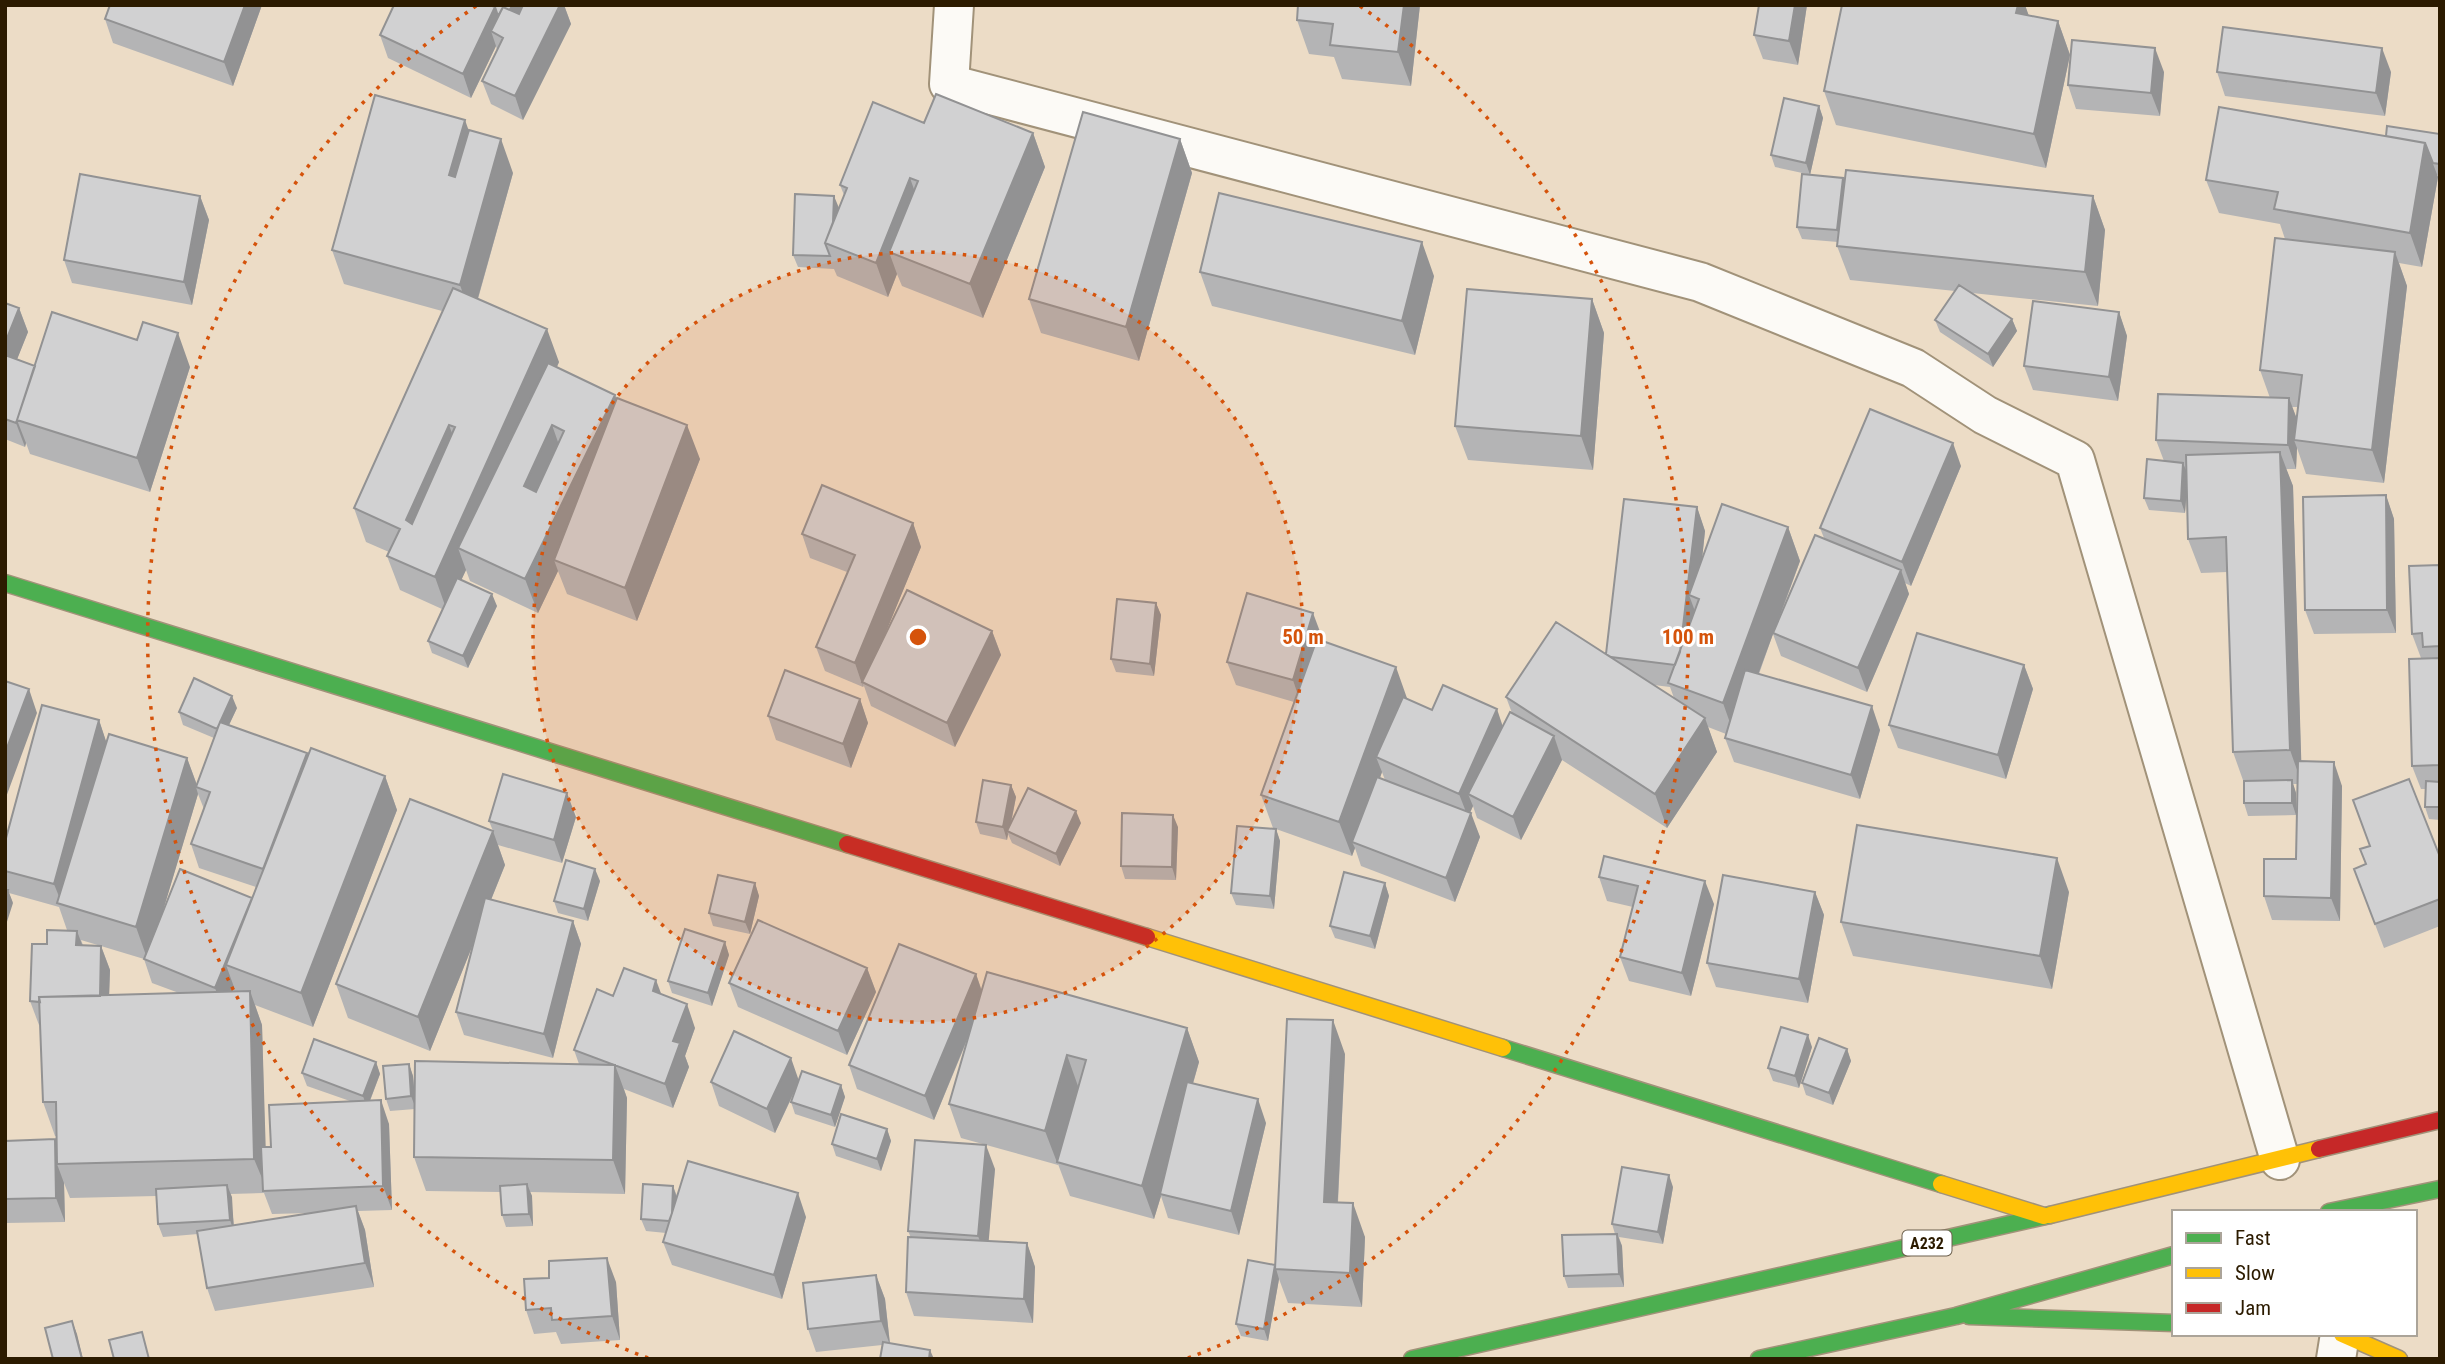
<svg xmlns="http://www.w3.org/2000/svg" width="2445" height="1364" viewBox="0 0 2445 1364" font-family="'Roboto Condensed',sans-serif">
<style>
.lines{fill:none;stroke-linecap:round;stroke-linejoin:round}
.street-casing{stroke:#a19279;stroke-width:42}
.fast-casing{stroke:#a19279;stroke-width:19}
.slow-casing{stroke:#a19279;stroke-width:19}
.jam-casing{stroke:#a19279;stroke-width:19}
.street{stroke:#fcfaf6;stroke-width:38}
.fast{stroke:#4caf50;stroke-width:16}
.slow{stroke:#ffc107;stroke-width:16}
.jam{stroke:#c62828;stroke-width:16}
.wall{fill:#b4b4b5;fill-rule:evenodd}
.shaded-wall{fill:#929293}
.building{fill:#d1d1d2;stroke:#929293;stroke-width:2;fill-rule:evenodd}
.ring{fill:none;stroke:#d5530b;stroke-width:3.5;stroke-dasharray:3.5 7}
.labels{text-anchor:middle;stroke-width:6;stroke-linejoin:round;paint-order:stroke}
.shield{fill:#fff;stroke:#6b5f4c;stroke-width:2}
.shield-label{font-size:16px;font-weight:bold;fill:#2c1b00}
.centre{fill:#d5530b;stroke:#fff;stroke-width:3.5}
.ring-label{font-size:21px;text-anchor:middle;font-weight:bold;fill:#d5530b;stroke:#fff;stroke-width:6;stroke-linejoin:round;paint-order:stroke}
</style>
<rect width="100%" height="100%" fill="#ecdcc6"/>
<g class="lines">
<!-- street casing -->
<g class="street-casing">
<path id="street" d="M954 5 949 84 1700 282 1913 368 1985 415 2075 460 2280 1160
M2336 1359 2340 1334"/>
</g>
<!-- fast casing -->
<g class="fast-casing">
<path id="fast" d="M5 583 847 844
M1503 1048 1941 1184
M2329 1212 2440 1189
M1969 1316 2174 1323
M1412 1359 2050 1215
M1759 1359 1956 1316 2174 1255"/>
</g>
<!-- slow casing -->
<g class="slow-casing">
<path id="slow" d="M1147 937 1503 1048
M1941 1184 2044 1216
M2050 1215 2319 1149
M2342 1334 2399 1359"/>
</g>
<!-- jam casing -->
<g class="jam-casing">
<path id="jam" d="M847 844 1147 937
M2319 1149 2440 1120"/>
</g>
<!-- street -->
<use href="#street" class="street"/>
<!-- fast -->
<use href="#fast" class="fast"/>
<!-- slow -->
<use href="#slow" class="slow"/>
<!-- jam -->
<use href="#jam" class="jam"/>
</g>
<!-- wall -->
<path class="wall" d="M110 5H262L233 86 113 43 105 19Z
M522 5 523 6V5H564L571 24 523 120 491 104 482 81 497 50 496 46 471 98 388 58 380 35Z
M1420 5 1411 86 1342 79 1334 57 1309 54 1297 20Z
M1759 5H1807L1798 65 1763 59 1754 35Z
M1842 5H2025L2028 15 2058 21 2070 55 2046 168 1836 125 1824 91Z
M2164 72 2160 116 2076 109 2068 85Z
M2217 72H2391L2385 116 2225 96Z
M1819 106 1823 118 1810 175 1843 178 1844 181 2093 196 2105 230 2098 306 1972 293 2012 319 2017 331 1993 367 1940 332 1935 320 1955 291 1850 280 1837 246 1838 242 1802 239 1797 227 1807 174 1775 167 1771 155Z
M924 123 1033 133 1045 167 983 318 902 286 897 274 888 297 837 276 834 269 798 267 793 255 839 208 844 195 840 185Z
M2440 134V175H2437L2438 177 2422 267 2399 263 2407 286 2384 483 2306 474 2297 448 2296 469H2286L2293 486 2301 761 2342 786 2340 921 2272 920 2264 896 2296 859 2297 784H2293L2296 793V815L2248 816 2244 803V783L2233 752 2227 572 2201 573 2188 539 2187 490 2185 513 2149 510 2144 498 2164 461 2156 440 2270 398 2260 370 2285 239 2280 224 2219 213 2206 180 2386 136ZM2292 407H2298L2297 419Z
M1180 139 1192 173 1139 361 1041 333 1029 299Z
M513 173 478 299 559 362 557 367 615 395 616 399 700 459 637 621 567 594 558 571 538 613 470 581 466 570 461 580 497 606 468 668 432 653 428 641 442 609 400 590 387 556 389 552 366 542 354 508 442 311 344 284 332 250Z
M200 196 209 220 192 305 72 283 64 260Z
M1200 272 1434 276 1415 355 1212 306Z
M1592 299 1604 333 1593 470 1468 460 1455 426Z
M5 303 19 308 28 332 17 359 35 366 190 367 150 492 30 454 26 443 25 447 5 439Z
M2119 312 2127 336 2118 401 2033 390 2024 366Z
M1961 466 1911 586 1905 583 1909 594 1867 692 1781 656 1773 634 1759 674 1880 730 1860 799 1734 762 1725 738 1726 734 1708 727 1717 752 1667 828 1562 760 1521 840 1477 818 1473 806 1470 813 1480 837 1455 902 1361 866 1355 848 1352 856 1276 829 1280 841 1274 909 1236 905 1231 893 1273 828 1261 795 1294 702 1236 685 1227 662 1322 637 1321 640 1408 699 1432 710 1503 726 1512 713 1506 697 1606 654 1697 507 1705 531 1702 559 1788 527 1800 561 1780 617 1824 538 1820 528ZM1654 685 1670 687 1674 698ZM1382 772 1385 780 1380 778Z
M2386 495 2394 519 2396 633 2314 634 2305 610Z
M913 523 921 547 883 638 992 631 1001 655 955 747 871 706 864 686 863 687 825 671 816 647 847 572 810 558 802 534Z
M2440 565V820L2429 819 2425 807 2426 789H2421L2412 766 2427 659V658H2421L2412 634Z
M1156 603 1161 615 1154 676 1116 672 1111 659Z
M2024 665 2033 689 2006 779 1898 748 1889 725Z
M860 699 868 723 851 768 776 740 768 716Z
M237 708 229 725 307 753 308 755 385 776 397 810 313 1027 255 1005 262 1025 265 1147H271L350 1101 307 1086 302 1073 376 1062 380 1074 370 1101 389 1124 392 1210 358 1211 365 1230 374 1287 215 1311 207 1288 198 1234 163 1237 158 1224 156 1196 70 1198 64 1183 65 1222 5 1223V1141L55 1139 57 1145V1136H55L43 1102 40 1025H39L30 1001 47 944 67 930 59 907 9 893 13 903 5 889V842L99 720 106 742 187 758 197 785 214 738 183 725 179 712ZM198 794 204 809 191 844 199 868 256 887 252 898 162 913ZM81 940 101 946 83 945ZM101 946 144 959 152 983 179 993 109 995 110 970ZM264 1193 272 1214 311 1213 234 1225 230 1194Z
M1011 785 1016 797 1011 824 1081 823 1060 866 1012 843 1008 834 1007 840 980 834 976 822Z
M576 817 562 863 498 845 505 865 491 900 573 921 581 944 553 1058 464 1035 456 1012 472 947 430 1051 348 1018 336 984 493 831 489 821Z
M1178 827 1176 880 1125 879 1121 866Z
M2440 857V926L2384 948 2354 869Z
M1599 877 1714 904 1691 996 1629 981 1620 957 1633 907 1607 901Z
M600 881 588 921 558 913 554 901Z
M755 883 759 896 750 934 713 926 709 913Z
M1385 883 1389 896 1375 949 1335 938 1330 926Z
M1815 892 1824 915 1808 1003 1716 987 1707 963Z
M2069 892 2052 989 1853 956 1841 922Z
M725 942 729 955 712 1006 672 993 668 981Z
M867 968 876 992 847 1055 738 1007 729 983Z
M976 974 982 991 1187 1028 1199 1062 1193 1084 1266 1123 1239 1235 1168 1218 1161 1196 1154 1219 1070 1196 1058 1164V1165L961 1138 949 1104 969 1036 934 1120 857 1089 849 1065Z
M661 994 695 1028 685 1056 689 1067 673 1108 624 1089 627 1098 625 1194 530 1192 532 1196 533 1226 506 1227 502 1215 500 1192 426 1191 414 1157 415 1109 390 1111 386 1099 409 1064 413 1076 415 1096 579 1064 574 1050 613 996Z
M1812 1047 1799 1088 1773 1081 1768 1068Z
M1847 1049 1851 1061 1833 1105 1806 1095 1802 1083Z
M1345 1054 1338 1203 1365 1237 1362 1307 1288 1303 1279 1279 1268 1341 1241 1336 1236 1324 1276 1267Z
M799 1079 841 1085 845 1097 835 1127 795 1114 791 1102 793 1095 775 1133 719 1106 711 1082Z
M887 1129 891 1141 881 1171 836 1156 832 1144Z
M995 1169 988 1241 1027 1243 1035 1267 1033 1323 914 1316 906 1292 911 1238 908 1231Z
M673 1186 677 1196 806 1217 782 1299 672 1265 663 1242 666 1233 646 1231 641 1219Z
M1673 1187 1663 1244 1619 1237 1622 1246 1624 1287 1568 1288 1564 1276 1615 1234 1612 1224Z
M876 1275 885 1299 890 1343 882 1345 816 1352 808 1329Z
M616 1282 620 1340 561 1344 556 1332 534 1334 526 1310Z"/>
<!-- shaded-wall -->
<path class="shaded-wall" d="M245 5H262L233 86 224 62Z
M512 5H522L523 7 508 32 503 20Z
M560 5H564L571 24 523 120 515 96Z
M1404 5H1420L1411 86 1398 52Z
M1795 5H1807L1798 65 1789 41Z
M2018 5H2025L2033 27 2016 13Z
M495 7 504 31H491L496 46 471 98 463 74Z
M2058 21 2070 55 2046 168 2034 134Z
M2155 48 2164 72 2160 116 2151 93Z
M2382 48 2391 72 2385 116 2376 93Z
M1819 106 1823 118 1810 175 1806 163Z
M465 120 477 154 462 209 449 175Z
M1033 133 1045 167 983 318 970 284Z
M501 139 513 173 472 319 460 285Z
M1180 139 1192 173 1139 361 1126 327Z
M2425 143 2438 177 2422 267 2410 233Z
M910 178 922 212 889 252 897 274 888 297 876 263Z
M1843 178 1848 190 1842 242 1837 230Z
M200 196 209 220 192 305 184 282Z
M834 196 839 208 832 246Z
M2093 196 2105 230 2098 306 2085 272Z
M1422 242 1434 276 1415 355 1402 321Z
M2395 252 2407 286 2384 483 2372 450Z
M1592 299 1604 333 1593 470 1581 436Z
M19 308 28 332 10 377 5 364V343Z
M2119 312 2127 336 2118 401 2109 377Z
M2012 319 2017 331 1993 367 1988 354Z
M547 329 559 362 473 554 458 548 466 570 447 611 435 577Z
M178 333 190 367 150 492 137 458Z
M615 395 627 429 554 560 558 571 538 613 525 579Z
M2289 398 2298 422 2294 440 2297 448 2296 469 2288 445Z
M17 420 26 443 25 447 16 423Z
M449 425 460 455 424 558 406 520Z
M552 425 564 459 532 508 524 486Z
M687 425 700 459 637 621 625 588Z
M1953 443 1961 466 1911 586 1902 562Z
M2280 452 2293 486 2302 784 2290 750Z
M2183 463 2188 475 2185 513 2181 501Z
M2386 495 2394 519 2396 633 2387 610Z
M1697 507 1705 531 1698 598 1689 595 1696 614 1678 665Z
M913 523 921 547 865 683 862 682 863 687 855 663Z
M1788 527 1800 561 1735 737 1723 703Z
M1901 570 1909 594 1867 692 1858 668Z
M492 594 497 606 468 668 463 656Z
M1156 603 1161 615 1154 676 1150 664Z
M1313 613 1322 637 1301 704 1293 680Z
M992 631 1001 655 955 747 947 723Z
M2024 665 2033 689 2006 779 1998 755Z
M1396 667 1408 701 1376 757 1382 772 1356 844 1352 842 1355 848 1352 856 1339 822Z
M29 689 37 713 5 800V753Z
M232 696 237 708 221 742 217 729Z
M860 699 868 723 851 768 843 744Z
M1872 706 1880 730 1860 799 1851 775Z
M1497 709 1505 733 1468 794 1473 806 1468 817 1459 794Z
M1705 718 1717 752 1667 828 1655 794Z
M99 720 107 744 62 904 54 884Z
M1554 736 1562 760 1521 840 1513 817Z
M307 753 315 776 264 869Z
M187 758 198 788 196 787 198 794 148 961 136 927Z
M2334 762 2342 786 2340 921 2331 898Z
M385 776 397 810 313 1027 301 993Z
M2292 780 2296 793V815L2292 803Z
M1011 785 1016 797 1009 832 1007 831 1008 834 1007 840 1003 827Z
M567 793 576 817 562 863 554 840Z
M1076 811 1081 823 1060 866 1056 854Z
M1471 813 1480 837 1455 902 1446 878Z
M1173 815 1178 827 1176 880 1172 867Z
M1276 829 1280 841 1274 909 1270 896Z
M493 831 505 865 430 1051 418 1017Z
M2057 858 2069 892 2052 989 2040 956Z
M595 869 600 881 588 921 584 909Z
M1705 881 1714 904 1691 996 1682 973Z
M755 883 759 896 750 934 745 922Z
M1385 883 1389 896 1375 949 1370 936Z
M8 890 13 903 5 928V900Z
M1815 892 1824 915 1808 1003 1799 979Z
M252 898 226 965 234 987 224 1012 215 988Z
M573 921 581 944 553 1058 544 1034Z
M77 931 86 955 76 945Z
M725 942 729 955 712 1006 708 993Z
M101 946 110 970 108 1028 99 1004Z
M867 968 876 992 847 1055 838 1031Z
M976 974 984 998 934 1120 925 1096Z
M656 980 665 1004 653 991Z
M250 991 262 1025 267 1190 254 1159Z
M687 1004 695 1028 685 1056 689 1067 673 1108 665 1084 673 1041Z
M1333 1020 1345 1054 1336 1236 1324 1202Z
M1187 1028 1199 1062 1161 1194H1160L1161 1196 1154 1219 1142 1186Z
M1808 1035 1812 1047 1799 1088 1795 1076Z
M1847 1049 1851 1061 1833 1105 1829 1093Z
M1067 1055 1079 1089 1057 1162 1058 1165 1045 1131Z
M791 1058 799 1081 775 1133 767 1109Z
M376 1062 380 1074 367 1108 363 1096Z
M409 1064 413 1076 416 1109 411 1096Z
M615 1065 627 1098 625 1194 613 1160Z
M841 1085 845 1097 835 1127 831 1115Z
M1258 1099 1266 1123 1239 1235 1231 1211Z
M381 1100 389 1124 392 1210 383 1186Z
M887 1129 891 1141 881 1171 877 1159Z
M55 1139 64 1163 57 1164 64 1183 65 1222 56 1198Z
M986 1145 995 1169 987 1260 978 1236Z
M1669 1175 1673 1187 1663 1244 1658 1232Z
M527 1184 532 1196 533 1226 529 1214Z
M227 1185 232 1197 234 1232 230 1220Z
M673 1186 677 1198 671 1221Z
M798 1193 806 1217 782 1299 774 1275Z
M1353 1203 1365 1237 1362 1307 1350 1273Z
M356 1206 365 1230 374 1287 365 1263Z
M1617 1234 1622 1246 1624 1287 1619 1274Z
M1027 1243 1035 1267 1033 1323 1024 1299Z
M607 1258 616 1282 620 1340 612 1316Z
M1275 1265 1279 1279 1268 1341 1264 1329Z
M876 1275 885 1299 890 1345 881 1321Z
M72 1321 77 1334 83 1359H82Z
M930 1350 934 1359H929Z"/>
<!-- building -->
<path class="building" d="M110 5H245L224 62 105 19Z
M394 5H490L495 7 463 74 380 35Z
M490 5H512L510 10 503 7 498 16 495 7Z
M523 5H560L515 96 482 81 503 38 491 31 503 7 519 14Z
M1298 5H1404L1398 52 1330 45 1333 24 1297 20Z
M1759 5H1795L1789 41 1754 35Z
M1842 5H2018L2016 13 2058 21 2034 134 1824 91Z
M2223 27 2382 48 2376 93 2217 72Z
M2072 40 2155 48 2151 93 2068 85Z
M936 94 1033 133 970 284 889 252 918 181 910 178 876 263 825 243 847 188 840 185 873 102 924 123Z
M375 95 465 120 449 175 455 177 469 130 501 139 460 285 332 250Z
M1784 98 1819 106 1806 163 1771 155Z
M2219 107 2425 143 2410 233 2274 209 2278 192 2206 180Z
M1083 112 1180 139 1126 327 1029 299Z
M2387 126 2440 134V164L2433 163 2425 143 2386 136Z
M1846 170 2093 196 2085 272 1837 246Z
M80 174 200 196 184 282 64 260Z
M1802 174 1843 178 1837 230 1797 227Z
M1219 193 1422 242 1402 321 1200 272Z
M795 194 834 196 833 222 825 243 830 256 793 255Z
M2275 238 2395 252 2372 450 2294 440 2302 375 2260 370Z
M1959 285 2012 319 1988 354 1935 320Z
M453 288 547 329 435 577 387 556 400 529 354 508ZM449 425 455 427 412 524 406 520Z
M1467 289 1592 299 1581 436 1455 426Z
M2033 301 2119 312 2109 377 2024 366Z
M5 303 19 308 5 343Z
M52 312 137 340 143 322 178 333 137 458 17 420Z
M5 355 35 366 16 423 5 419Z
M548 363 615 395 525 579 458 548ZM552 425 564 431 536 492 524 486Z
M2158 394 2289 398 2288 445 2156 440Z
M617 398 687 425 625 588 554 560Z
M1870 409 1953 443 1902 562 1820 528Z
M2280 452 2290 750 2233 752 2226 537 2188 539 2186 455Z
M2147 459 2183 463 2181 501 2144 498Z
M822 485 913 523 855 663 816 647 855 555 802 534Z
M2386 495 2387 610H2305L2303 497Z
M1624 499 1697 507 1680 652 1675 665 1611 657 1606 654Z
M1722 504 1788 527 1723 703 1668 683 1699 599 1689 595Z
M1815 535 1901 570 1858 668 1773 633Z
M2440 565V646L2423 647 2422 633 2412 634 2409 566Z
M457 578 492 594 463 656 428 641Z
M907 590 992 631 947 723 862 682Z
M1247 593 1313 613 1293 680 1227 662Z
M1117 599 1156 603 1150 664 1111 659Z
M1556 622 1705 718 1655 794 1506 697Z
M1917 633 2024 665 1998 755 1889 725Z
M1317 639 1396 667 1339 822 1261 795Z
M2440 658V765L2412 766 2409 659Z
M785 670 860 699 843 744 768 716Z
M1745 670 1872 706 1851 775 1725 738Z
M194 678 232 696 217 729 179 712Z
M5 681 29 689 5 753Z
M1443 685 1497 709 1459 794 1376 757 1403 697 1432 710Z
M42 705 99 720 54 884 5 871V842Z
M1510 712 1554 736 1513 817 1468 794Z
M220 722 307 753 263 869 191 844 210 792 196 787Z
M109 734 187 758 136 927 57 903Z
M311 748 385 776 301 993 226 965Z
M2298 761 2334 762 2331 898 2264 896V859H2296Z
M503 774 567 793 554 840 489 821Z
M1377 777 1471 813 1446 878 1352 842Z
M2409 779 2440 857V899L2375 924 2354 869 2366 864 2360 849 2370 846 2353 800Z
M983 780 1011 785 1003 827 976 822Z
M2292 780V803H2244V781Z
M2426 781 2440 782V807H2425Z
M1028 788 1076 811 1056 854 1007 831Z
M410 799 493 831 418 1017 336 984Z
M1122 813 1173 815 1172 867 1121 866Z
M1857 825 2057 858 2040 956 1841 922Z
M1237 826 1276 829 1270 896 1231 893Z
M1604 856 1705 881 1682 973 1620 957 1638 886 1599 877Z
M566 860 595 869 584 909 554 901Z
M180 869 252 898 215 988 144 959Z
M1344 872 1385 883 1370 936 1330 926Z
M718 875 755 883 745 922 709 913Z
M1723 875 1815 892 1799 979 1707 963Z
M5 890H8L5 900Z
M485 898 573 921 544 1034 456 1012Z
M758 920 867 968 838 1031 729 983Z
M685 929 725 942 708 993 668 981Z
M47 930 77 931 76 945 101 946 100 996 39 997 40 1002 30 1001 32 944H47Z
M899 944 976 974 925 1096 849 1065Z
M624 968 656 980 653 991 687 1004 673 1041 680 1043 665 1084 574 1050 597 989 613 996Z
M987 972 1187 1028 1142 1186 1057 1162 1086 1060 1067 1055 1045 1131 949 1104Z
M250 991 254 1159 57 1164 56 1102H43L39 997Z
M1287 1019 1333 1020 1324 1202 1353 1203 1350 1273 1275 1269Z
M1781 1027 1808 1035 1795 1076 1768 1068Z
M734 1031 791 1058 767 1109 711 1082Z
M1819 1038 1847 1049 1829 1093 1802 1083Z
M314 1039 376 1062 363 1096 302 1073Z
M415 1061 615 1065 613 1160 414 1157Z
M409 1064 411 1096 386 1099 383 1066Z
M802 1071 841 1085 831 1115 791 1102Z
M1187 1082 1258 1099 1231 1211 1160 1194Z
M381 1100 383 1186 263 1191 261 1147H271L269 1105Z
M841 1114 887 1129 877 1159 832 1144Z
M55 1139 56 1198 5 1199V1141Z
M915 1140 986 1145 978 1236 908 1231Z
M688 1161 798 1193 774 1275 663 1242Z
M1622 1167 1669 1175 1658 1232 1612 1224Z
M527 1184 529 1214 502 1215 500 1186Z
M643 1184 673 1186 672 1213 669 1221 641 1219Z
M227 1185 230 1220 158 1224 156 1189Z
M356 1206 365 1263 207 1288 197 1231Z
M1617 1234 1619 1274 1564 1276 1562 1235Z
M908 1237 1027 1243 1024 1299 906 1292Z
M607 1258 612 1316 552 1320 551 1308 526 1310 524 1279 549 1278V1261Z
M1248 1260 1275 1265 1264 1329 1236 1324Z
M876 1275 881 1321 808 1329 803 1283Z
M72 1321 82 1359H53L45 1328Z
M142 1332 149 1359H114L109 1340Z
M883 1342 930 1350 929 1359H880Z"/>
<!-- distance rings -->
<circle cx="918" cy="637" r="385" fill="#d5530b" fill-opacity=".12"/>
<g class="ring">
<circle cx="918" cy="637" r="385"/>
<path d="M648 1358A770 770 0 0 1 476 6M1360 6A770 770 0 0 1 1188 1358"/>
</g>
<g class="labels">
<!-- shield labels -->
<rect class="shield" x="1902.5" y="1230.5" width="49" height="25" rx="5"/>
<g class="shield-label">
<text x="1927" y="1249">A232</text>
</g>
</g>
<circle cx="918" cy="637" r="10" class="centre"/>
<g class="ring-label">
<text x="1303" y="644">50 m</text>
<text x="1688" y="644">100 m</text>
</g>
<!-- border -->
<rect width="2445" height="1364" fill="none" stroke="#2c1b00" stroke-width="14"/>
<!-- legend -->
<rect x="2172" y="1210" width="245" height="126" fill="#ffffff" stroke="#aba499" stroke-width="2"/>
<rect x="2186" y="1233" width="35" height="10" fill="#4caf50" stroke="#aba499" stroke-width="2"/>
<text x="2235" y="1245" font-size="21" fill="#2c1b00">Fast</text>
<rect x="2186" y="1268" width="35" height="10" fill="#ffc107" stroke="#aba499" stroke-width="2"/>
<text x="2235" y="1280" font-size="21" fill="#2c1b00">Slow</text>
<rect x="2186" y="1303" width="35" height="10" fill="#c62828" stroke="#aba499" stroke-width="2"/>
<text x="2235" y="1315" font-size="21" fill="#2c1b00">Jam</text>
</svg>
